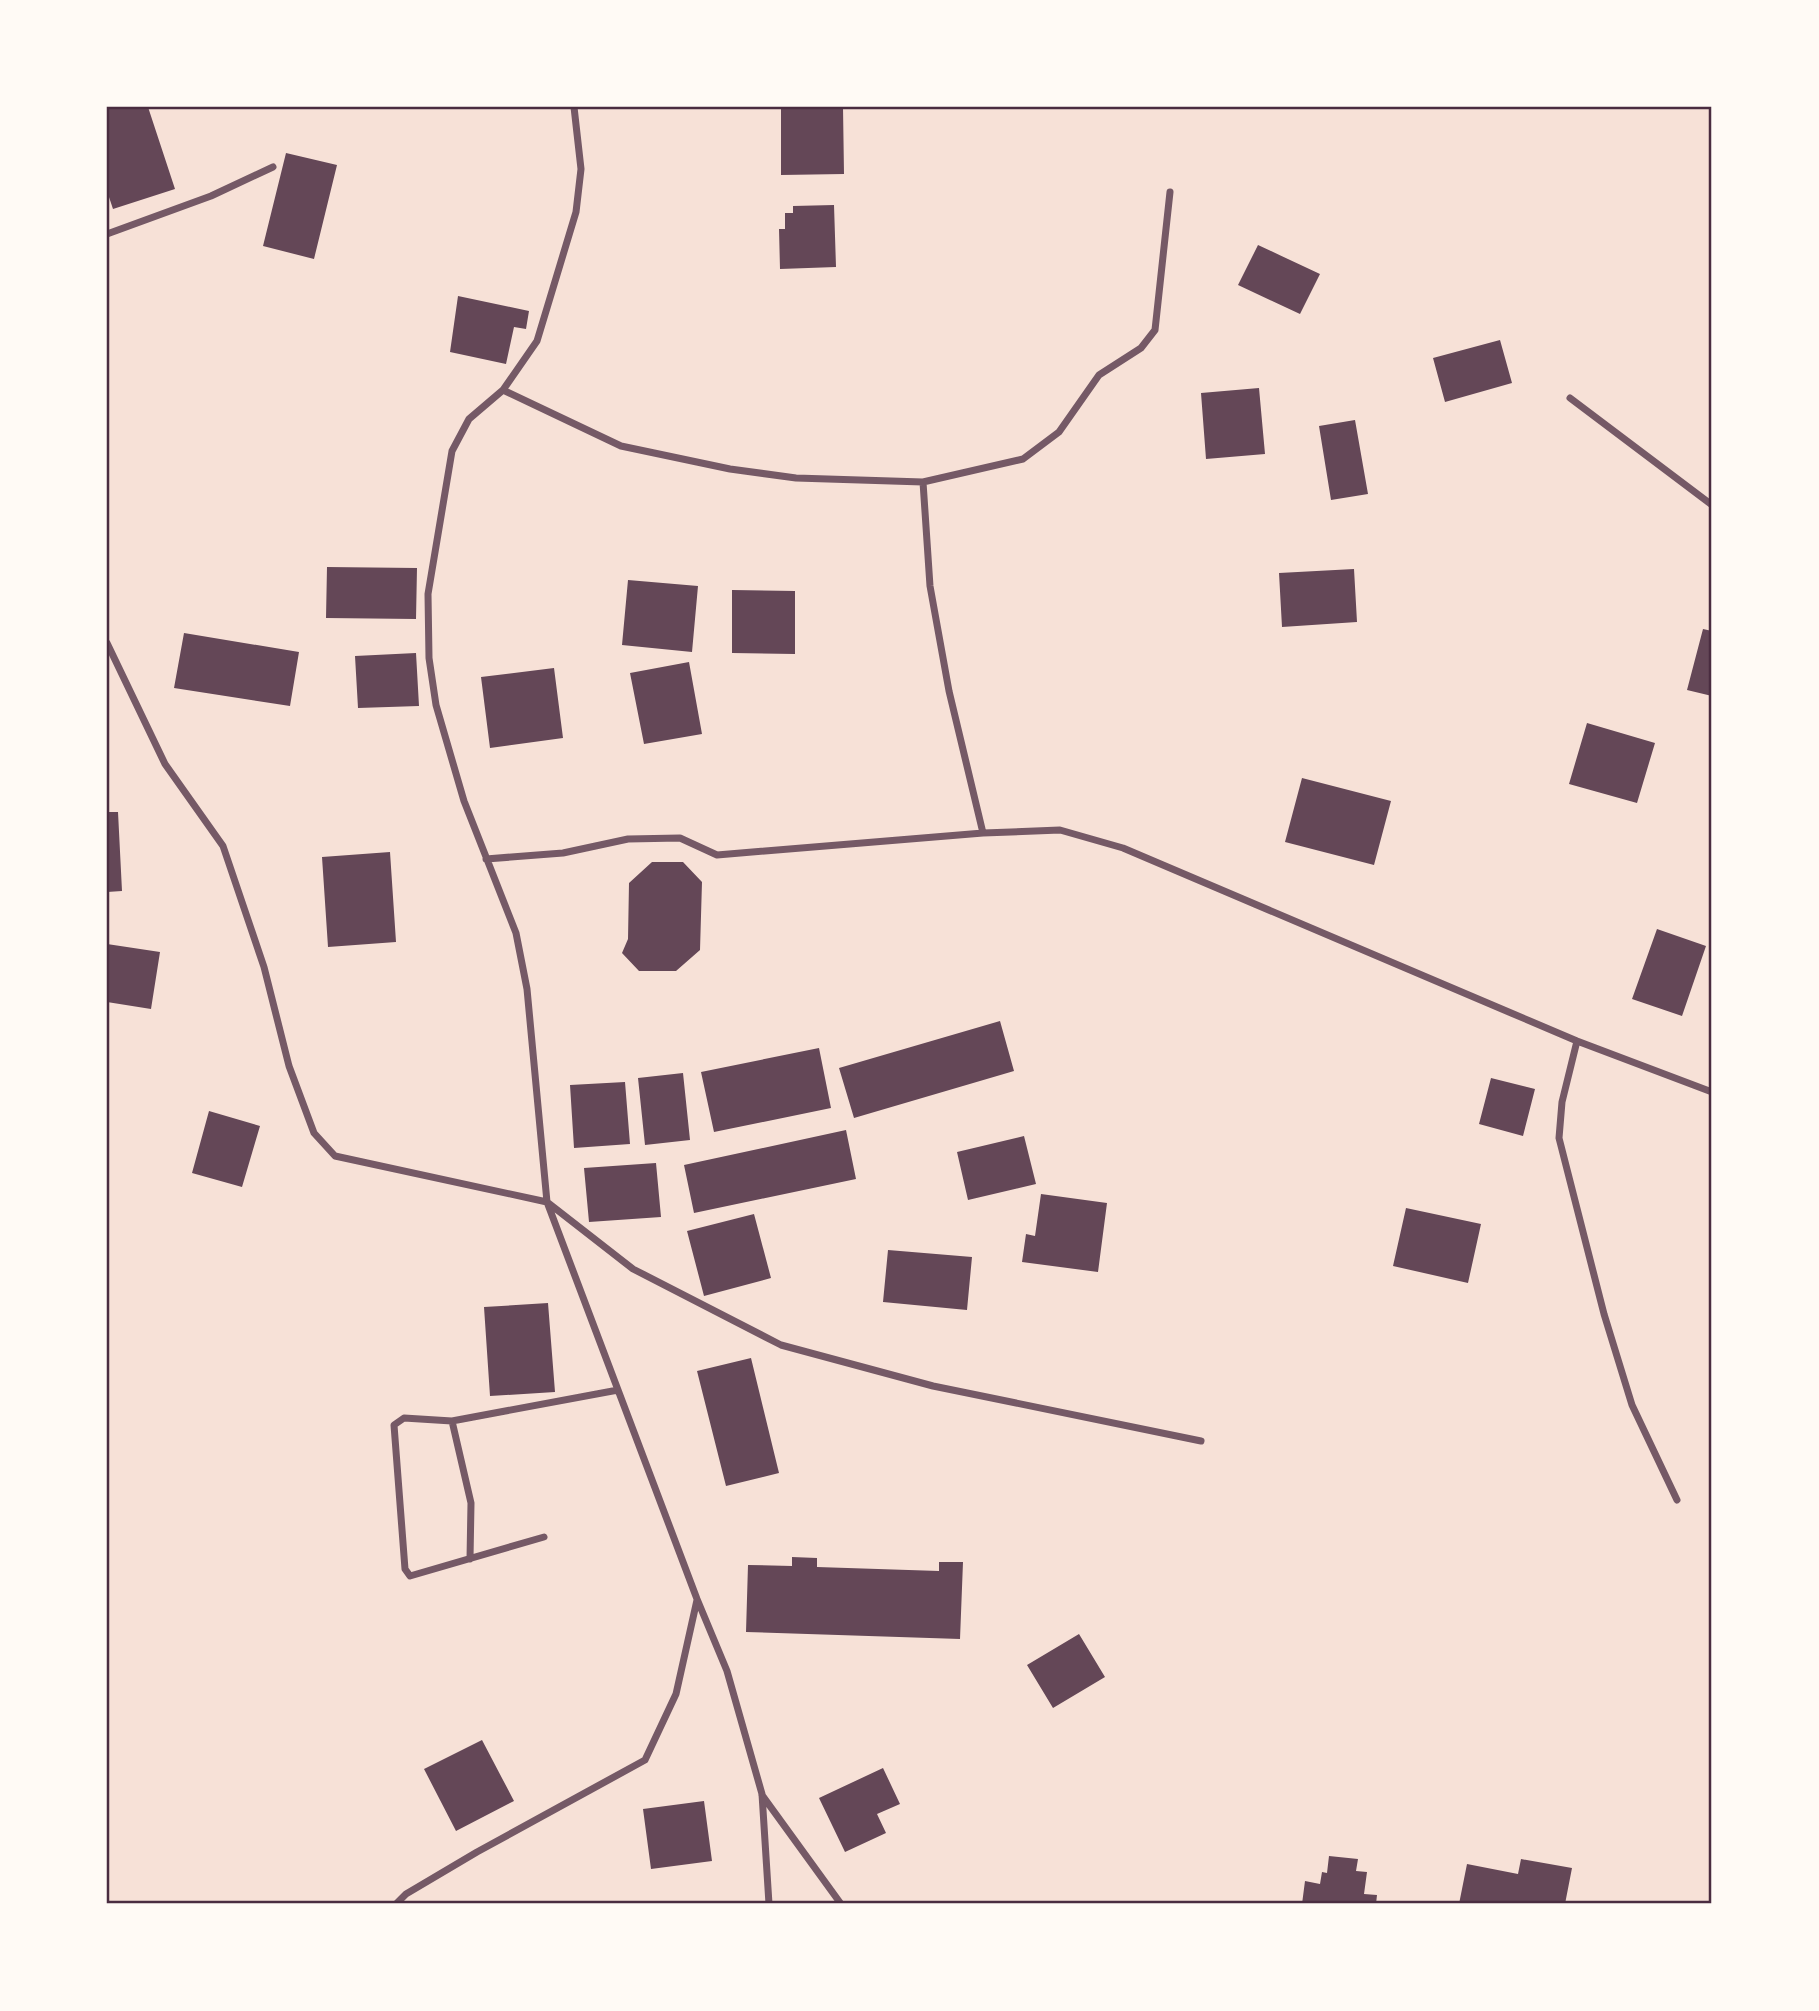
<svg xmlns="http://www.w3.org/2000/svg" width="1819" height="2011" viewBox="0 0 1819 2011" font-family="'Fira Sans Condensed',sans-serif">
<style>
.building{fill:#644757}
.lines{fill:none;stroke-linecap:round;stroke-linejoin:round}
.minor{stroke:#755966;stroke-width:7}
.neatline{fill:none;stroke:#4a2c40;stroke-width:2.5}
</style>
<rect width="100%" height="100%" fill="#f7e1d7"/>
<!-- building -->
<path class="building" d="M107 107H148L175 189 113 209 107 191Z
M781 107H843L844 174 781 175Z
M286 153 337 165 314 259 263 246Z
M834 205 836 267 780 269 779 229H785V213H793V206Z
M1258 245 1320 274 1300 314 1238 285Z
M458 296 529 311 526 329 514 327 506 364 450 352Z
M1500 340 1512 383 1445 402 1433 358Z
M1259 388 1265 454 1206 459 1201 393Z
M1355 420 1368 494 1331 500 1319 426Z
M327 567 417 568 416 619 326 618Z
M1354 569 1357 622 1282 627 1279 573Z
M628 580 698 586 692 652 622 645Z
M732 590 795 591V654L732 653Z
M1703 629 1712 631V696L1687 690Z
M184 633 299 652 290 706 174 688Z
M416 653 419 706 358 708 355 656Z
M689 662 702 734 644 744 630 673Z
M554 668 563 738 490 748 481 677Z
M1587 723 1655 743 1637 803 1569 784Z
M1302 778 1391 801 1374 865 1285 842Z
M107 812H118L122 891 107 892Z
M390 852 396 942 328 947 322 857Z
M652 862H683L702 882 700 950 676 971H639L622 953 628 939 629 883Z
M1657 929 1706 946 1682 1016 1632 999Z
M107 944 160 952 151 1009 107 1002Z
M1000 1021 1014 1071 854 1118 839 1068Z
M819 1048 831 1108 714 1132 701 1072Z
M683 1073 690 1140 645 1145 638 1078Z
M1491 1078 1535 1089 1523 1136 1479 1124Z
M625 1082 630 1144 574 1148 570 1085Z
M209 1111 260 1126 242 1187 192 1173Z
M846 1130 856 1179 694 1213 684 1165Z
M1024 1136 1036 1184 968 1200 957 1152Z
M656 1163 661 1217 589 1222 584 1168Z
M1041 1194 1107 1203 1098 1272 1022 1262 1026 1234 1035 1236Z
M1406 1208 1481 1224 1468 1283 1393 1266Z
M754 1214 771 1278 704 1296 687 1231Z
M888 1250 972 1257 967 1310 883 1302Z
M548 1303 555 1392 490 1396 484 1307Z
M751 1358 779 1473 726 1486 697 1371Z
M792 1557 817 1558V1567L939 1571V1562H963L960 1639 746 1632 748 1565 792 1566Z
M1079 1634 1105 1677 1053 1708 1027 1665Z
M482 1740 514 1801 456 1831 424 1769Z
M883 1768 900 1804 877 1814 886 1833 845 1852 819 1798Z
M704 1801 712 1861 651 1869 643 1809Z
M1329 1856 1358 1859 1356 1871 1367 1872 1364 1894 1377 1895 1376 1904H1302L1305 1881 1320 1884 1322 1872 1327 1873Z
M1521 1859 1572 1868 1565 1904H1459L1467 1864 1518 1874Z"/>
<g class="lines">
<!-- minor -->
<path class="minor" d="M574 107 581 169 576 212 537 341 503 390 469 419 452 451 428 594 429 658 436 705 464 801 516 933 527 989 547 1202 697 1599 727 1671 762 1794 769 1904
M107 234 211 196 273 167
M503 390 621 446 730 469 796 478 923 482 1023 459 1059 432 1099 375 1141 348 1155 330 1170 192
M1570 398 1712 505
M923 482 930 586 949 691 983 833
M107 643 165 764 223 846 264 967 289 1066 314 1133 335 1156 547 1202 633 1269 781 1345 933 1386 1201 1441
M486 859 563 853 628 839 680 838 717 855 983 833 1060 830 1123 848 1577 1041 1712 1092
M1577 1041 1562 1102 1559 1138 1604 1314 1632 1405 1677 1500
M452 1421 471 1503 470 1559
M544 1537 410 1576 405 1569 394 1425 404 1418 452 1421 618 1390
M762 1795 841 1904
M396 1904 406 1894 477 1852 645 1760 676 1694 697 1600"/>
</g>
<!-- border -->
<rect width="1819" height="2011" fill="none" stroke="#fffaf5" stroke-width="217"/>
<rect x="108" y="108" width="1602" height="1794" class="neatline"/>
</svg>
